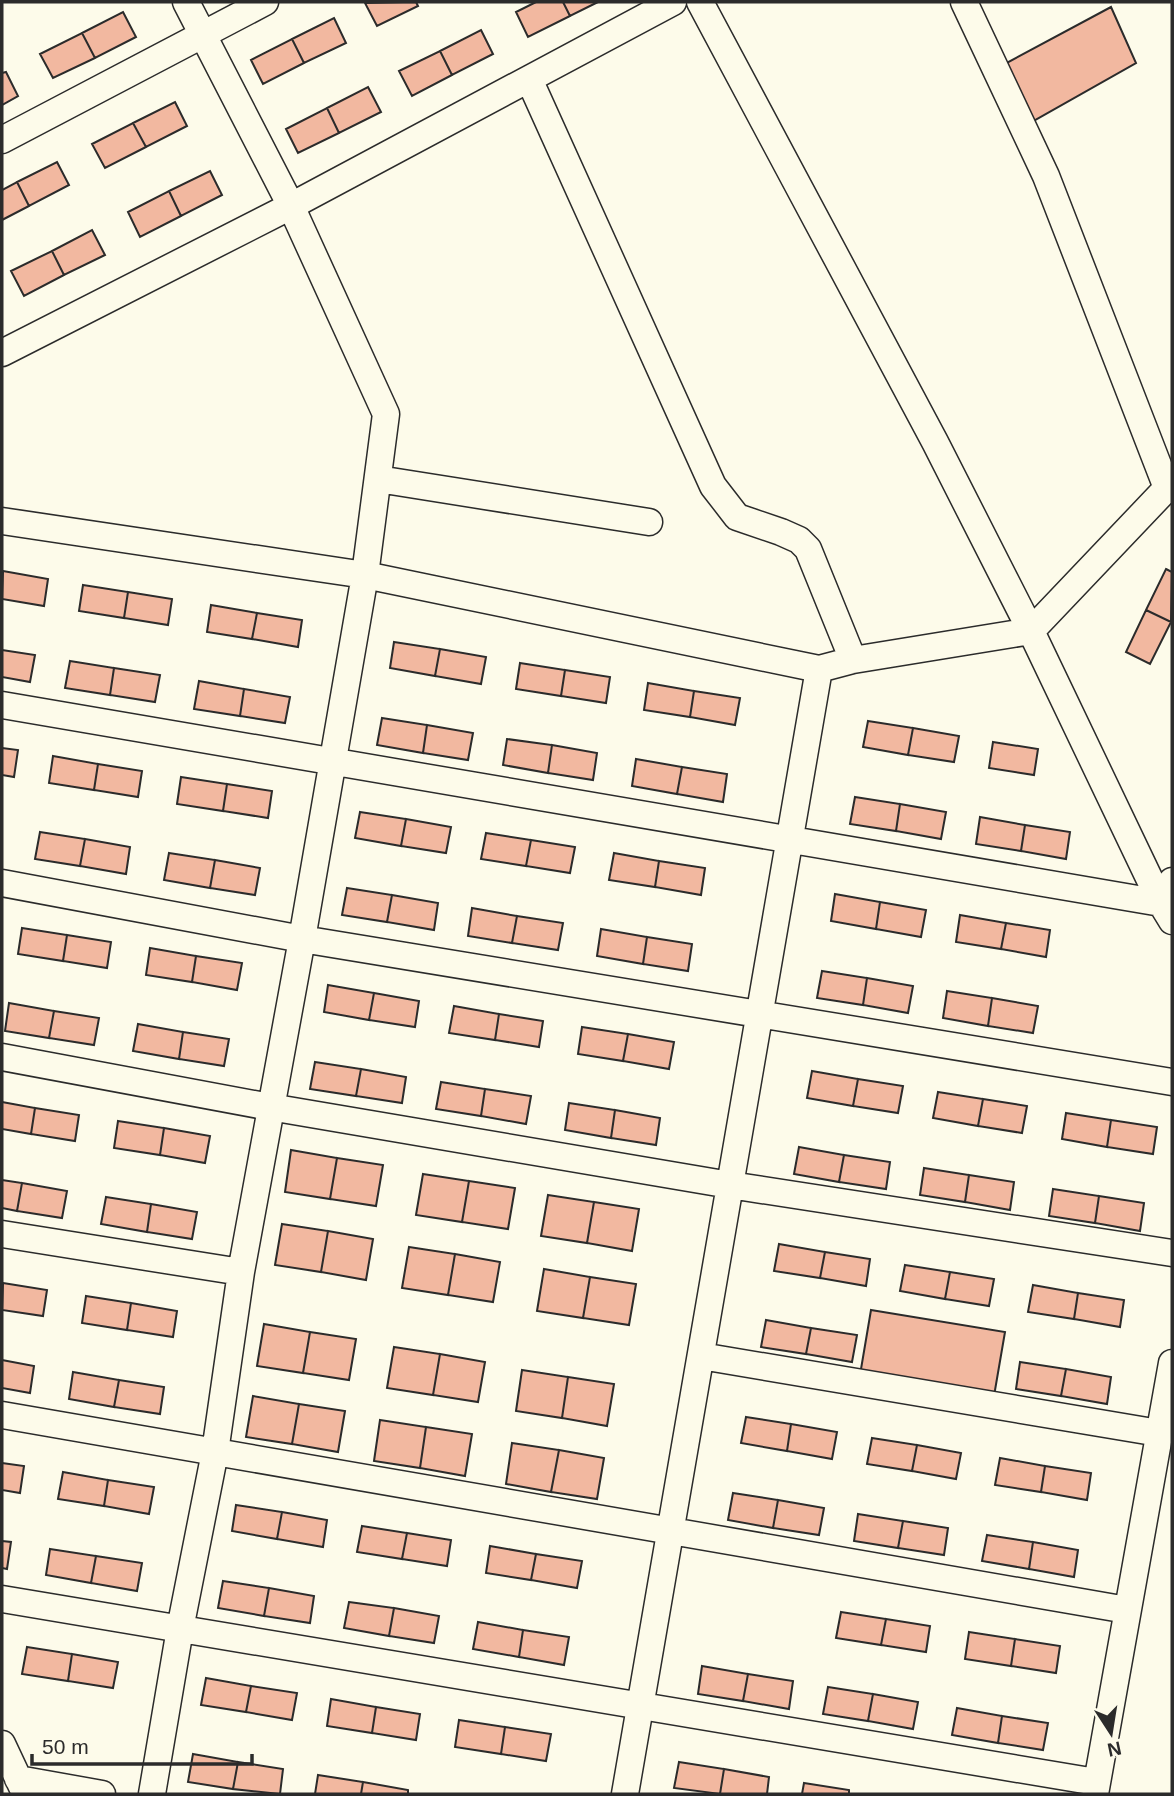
<svg xmlns="http://www.w3.org/2000/svg" width="1174" height="1796" viewBox="0 0 1174 1796" font-family="Arial,sans-serif">
<style>
.building{fill:#f2b8a0;stroke:#2b2b2b;stroke-width:2}
.lines{fill:none;stroke-linecap:round;stroke-linejoin:round}
.minor-casing{stroke:#2b2b2b;stroke-width:29}
.minor{stroke:#fdfbea;stroke-width:26}
</style>
<rect width="100%" height="100%" fill="#fdfbea"/>
<!-- building -->
<path class="building" d="M416 2 418 6 377 26 365 3Z
M536 2H563L570 16 528 37 516 12Z
M563 2H598L570 16Z
M1111 7 1136 63 1028 124 1001 66Z
M123 12 136 37 95 58 82 33Z
M334 18 346 43 304 63 292 39Z
M481 30 493 54 452 75 440 51Z
M82 33 95 58 53 78 40 54Z
M292 39 304 63 263 84 251 60Z
M440 51 452 75 412 96 399 71Z
M6 72 18 96 2 105V73Z
M368 87 381 112 339 133 327 108Z
M175 102 187 126 146 147 133 123Z
M327 108 339 133 298 153 286 129Z
M133 123 146 147 105 168 92 144Z
M57 162 69 185 29 206 17 182Z
M210 171 222 195 181 216 169 191Z
M17 182 29 206 2 220V190Z
M169 191 181 216 140 237 128 212Z
M92 230 105 255 64 275 52 251Z
M52 251 64 275 24 296 11 271Z
M1166 569 1172 572 1171 622 1146 610Z
M3 571 48 579 44 606 2 599Z
M83 585 128 592 124 618 79 611Z
M128 592 172 599 168 625 124 618Z
M211 605 257 613 252 639 207 632Z
M1146 610 1171 622 1150 664 1126 652Z
M257 613 302 620 298 647 252 639Z
M394 642 440 649 435 676 390 668Z
M440 649 486 657 481 684 435 676Z
M2 650 35 655 30 682 2 677Z
M70 661 114 668 110 695 65 688Z
M520 663 565 670 561 696 516 689Z
M114 668 160 675 155 702 110 695Z
M565 670 610 677 606 703 561 696Z
M199 681 244 689 240 716 194 709Z
M648 683 694 691 690 717 644 710Z
M244 689 290 697 285 723 240 716Z
M694 691 740 698 735 725 690 717Z
M382 718 427 725 423 753 377 745Z
M868 721 913 728 908 755 863 747Z
M427 725 473 733 468 760 423 753Z
M913 728 959 736 954 762 908 755Z
M507 739 552 745 548 773 503 765Z
M993 742 1038 749 1034 775 989 768Z
M552 745 597 753 593 780 548 773Z
M2 748 18 750 14 777 2 775Z
M53 756 98 764 94 790 49 783Z
M636 759 682 767 677 794 632 786Z
M98 764 142 771 138 797 94 790Z
M682 767 727 774 723 802 677 794Z
M181 777 227 784 223 811 177 804Z
M227 784 272 791 268 818 223 811Z
M855 797 900 804 896 831 850 824Z
M900 804 946 812 941 839 896 831Z
M360 812 406 819 401 846 355 838Z
M980 817 1025 825 1021 851 976 844Z
M406 819 451 827 446 853 401 846Z
M1025 825 1070 832 1066 859 1021 851Z
M40 832 85 839 80 866 35 859Z
M486 833 531 840 526 866 481 859Z
M85 839 130 847 126 874 80 866Z
M531 840 575 847 570 873 526 866Z
M169 853 215 860 210 888 164 880Z
M614 853 659 861 655 887 609 880Z
M215 860 260 868 255 895 210 888Z
M659 861 705 868 701 895 655 887Z
M347 888 392 895 387 922 342 915Z
M835 894 880 902 876 929 831 921Z
M392 895 438 903 434 930 387 922Z
M880 902 926 910 921 937 876 929Z
M472 908 517 916 512 943 468 936Z
M960 915 1006 923 1001 949 956 942Z
M517 916 563 923 558 950 512 943Z
M1006 923 1050 930 1046 957 1001 949Z
M22 928 67 935 63 961 18 954Z
M601 929 647 937 643 964 597 956Z
M67 935 111 942 107 968 63 961Z
M647 937 692 944 688 971 643 964Z
M150 948 196 956 192 982 146 975Z
M196 956 242 963 237 990 192 982Z
M822 971 867 978 863 1005 817 998Z
M867 978 913 986 908 1013 863 1005Z
M328 985 374 993 369 1020 324 1012Z
M947 991 992 998 988 1026 943 1018Z
M374 993 419 1001 415 1027 369 1020Z
M992 998 1038 1006 1033 1033 988 1026Z
M9 1003 54 1011 49 1038 5 1031Z
M454 1006 499 1014 495 1040 449 1033Z
M54 1011 99 1018 94 1045 49 1038Z
M499 1014 543 1021 539 1047 495 1040Z
M138 1024 183 1032 179 1059 133 1051Z
M582 1027 628 1034 623 1061 578 1054Z
M183 1032 229 1039 224 1066 179 1059Z
M628 1034 674 1042 669 1069 623 1061Z
M315 1062 361 1069 356 1096 310 1089Z
M361 1069 406 1077 402 1103 356 1096Z
M812 1071 858 1079 853 1106 807 1098Z
M858 1079 903 1086 898 1113 853 1106Z
M441 1082 485 1089 481 1116 436 1109Z
M485 1089 531 1096 526 1124 481 1116Z
M938 1092 983 1099 978 1126 933 1118Z
M983 1099 1027 1106 1022 1133 978 1126Z
M2 1102 35 1108 31 1134 2 1129Z
M569 1103 615 1110 611 1138 565 1130Z
M35 1108 79 1115 75 1141 31 1134Z
M615 1110 660 1118 656 1145 611 1138Z
M1066 1113 1111 1120 1107 1147 1062 1139Z
M1111 1120 1157 1127 1153 1154 1107 1147Z
M118 1121 164 1128 160 1155 114 1148Z
M164 1128 210 1136 205 1163 160 1155Z
M799 1147 844 1155 839 1182 794 1174Z
M291 1150 337 1158 330 1199 285 1192Z
M844 1155 890 1162 886 1189 839 1182Z
M337 1158 383 1165 376 1206 330 1199Z
M924 1168 969 1175 965 1202 920 1195Z
M423 1174 469 1181 462 1222 416 1215Z
M969 1175 1014 1182 1010 1210 965 1202Z
M2 1180 22 1183 17 1211 2 1208Z
M469 1181 515 1188 508 1229 462 1222Z
M22 1183 67 1191 62 1218 17 1211Z
M1053 1189 1099 1196 1095 1223 1049 1216Z
M548 1195 594 1202 587 1243 541 1236Z
M1099 1196 1144 1203 1140 1231 1095 1223Z
M106 1197 151 1204 147 1232 101 1224Z
M594 1202 639 1209 632 1251 587 1243Z
M151 1204 197 1212 192 1239 147 1232Z
M282 1224 328 1231 321 1272 275 1265Z
M328 1231 373 1239 366 1280 321 1272Z
M779 1244 825 1252 820 1278 774 1271Z
M409 1247 455 1254 448 1295 402 1288Z
M825 1252 870 1259 866 1286 820 1278Z
M455 1254 500 1262 493 1302 448 1295Z
M905 1265 950 1272 945 1299 900 1291Z
M544 1269 590 1277 583 1318 537 1311Z
M950 1272 994 1279 989 1306 945 1299Z
M590 1277 636 1284 629 1325 583 1318Z
M3 1283 47 1290 43 1316 2 1310Z
M1033 1285 1078 1293 1074 1319 1028 1312Z
M1078 1293 1124 1300 1120 1327 1074 1319Z
M86 1296 131 1303 127 1330 82 1323Z
M131 1303 177 1311 173 1337 127 1330Z
M871 1310 1005 1332 994 1396 860 1375Z
M766 1320 811 1328 806 1354 761 1347Z
M264 1324 310 1332 303 1373 257 1366Z
M811 1328 857 1335 852 1362 806 1354Z
M310 1332 356 1339 349 1380 303 1373Z
M394 1347 440 1354 433 1395 387 1388Z
M440 1354 485 1362 478 1402 433 1395Z
M2 1360 34 1366 30 1393 2 1388Z
M1020 1362 1066 1369 1061 1396 1016 1389Z
M1066 1369 1111 1377 1107 1404 1061 1396Z
M522 1370 568 1377 562 1418 516 1411Z
M73 1372 119 1380 114 1407 69 1399Z
M568 1377 614 1384 607 1426 562 1418Z
M119 1380 164 1387 160 1414 114 1407Z
M253 1396 299 1404 292 1444 246 1437Z
M299 1404 345 1411 338 1452 292 1444Z
M746 1417 791 1424 787 1451 741 1443Z
M380 1420 426 1427 420 1468 374 1461Z
M791 1424 837 1432 832 1459 787 1451Z
M426 1427 472 1434 465 1476 420 1468Z
M872 1438 917 1445 912 1471 867 1464Z
M512 1443 559 1450 551 1492 506 1484Z
M917 1445 961 1453 956 1479 912 1471Z
M559 1450 604 1458 597 1499 551 1492Z
M1000 1458 1045 1466 1041 1492 995 1485Z
M2 1463 24 1466 20 1493 2 1490Z
M1045 1466 1091 1473 1087 1500 1041 1492Z
M63 1472 108 1480 104 1506 58 1499Z
M108 1480 154 1487 149 1514 104 1506Z
M733 1493 778 1500 773 1528 728 1520Z
M778 1500 824 1508 819 1535 773 1528Z
M236 1505 282 1512 277 1539 232 1531Z
M282 1512 327 1520 323 1547 277 1539Z
M858 1514 903 1521 898 1548 854 1541Z
M903 1521 948 1528 944 1555 898 1548Z
M362 1526 407 1533 402 1559 357 1552Z
M407 1533 451 1540 447 1566 402 1559Z
M987 1535 1033 1542 1029 1569 982 1561Z
M2 1541 11 1542 7 1569 2 1568Z
M1033 1542 1078 1550 1074 1577 1029 1569Z
M490 1546 536 1554 531 1580 486 1573Z
M50 1549 96 1556 91 1583 46 1575Z
M536 1554 582 1561 577 1588 531 1580Z
M96 1556 142 1563 137 1591 91 1583Z
M223 1581 269 1588 264 1616 218 1608Z
M269 1588 314 1596 310 1623 264 1616Z
M349 1602 394 1608 389 1636 344 1628Z
M394 1608 439 1616 434 1643 389 1636Z
M841 1612 886 1619 881 1645 836 1638Z
M886 1619 930 1626 926 1652 881 1645Z
M478 1622 523 1630 519 1657 473 1649Z
M523 1630 569 1637 564 1665 519 1657Z
M969 1632 1015 1639 1011 1666 965 1659Z
M1015 1639 1060 1646 1056 1673 1011 1666Z
M27 1647 72 1654 68 1681 22 1674Z
M72 1654 118 1662 113 1688 68 1681Z
M702 1666 748 1674 743 1701 698 1694Z
M748 1674 793 1681 789 1709 743 1701Z
M206 1678 251 1686 246 1712 201 1705Z
M251 1686 297 1693 292 1720 246 1712Z
M828 1687 873 1694 868 1721 823 1714Z
M873 1694 918 1702 913 1729 868 1721Z
M331 1699 376 1707 372 1733 327 1726Z
M376 1707 420 1714 416 1740 372 1733Z
M957 1708 1002 1716 998 1743 952 1735Z
M1002 1716 1048 1723 1043 1750 998 1743Z
M459 1720 505 1727 501 1754 455 1747Z
M505 1727 551 1734 546 1761 501 1754Z
M193 1754 238 1762 233 1789 188 1782Z
M238 1762 283 1769 280 1794 233 1789Z
M679 1762 724 1769 720 1794 674 1788Z
M724 1769 769 1777 767 1794H720Z
M318 1775 363 1782 361 1794H315Z
M363 1782 408 1790V1794H361Z
M804 1783 849 1790V1794H802Z"/>
<g class="lines">
<!-- minor casing -->
<g class="minor-casing">
<path id="minor" d="M700 2 935 442 1031 631 1161 903 1172 921
M964 2 1046 176 1167 488 1172 490
M529 79 713 486 737 517 781 532 799 540 808 549 853 660
M2 140 265 2
M2 353 291 206 673 2
M378 479 649 522
M2 521 365 575 819 669 853 660 1031 631 1167 488 1172 476
M2 705 1161 903 1172 881
M2 883 302 939 1172 1082
M2 1057 270 1107 730 1185 1172 1253
M2 1234 241 1272
M701 1356 1159 1433
M2 1415 1127 1610
M2 1599 1096 1782
M2 1744 25 1793
M18 1779 102 1794
M152 1794 180 1629 215 1452 241 1272 302 939 365 575 386 414 291 206 186 2
M625 1794 819 669
M1095 1794 1172 1363"/>
</g>
<!-- minor -->
<use href="#minor" class="minor"/>
</g>
<!-- border -->
<rect width="1174" height="1796" fill="none" stroke="#2b2b2b" stroke-width="7"/>
<!-- north arrow -->
<g transform="translate(1111 1733) rotate(168)" stroke="#fdfbea" stroke-width="5" paint-order="stroke">
<path d="M0-5L12 26L0 18L-12 26Z" fill="#2b2b2b"/>
<text y="-10" font-size="19" font-weight="bold" text-anchor="middle" fill="#2b2b2b">N</text>
</g>
<!-- scale -->
<path d="M32 1754v10h220v-10" fill="none" stroke="#2b2b2b" stroke-width="3.5"/>
<text x="42" y="1754" font-size="21" fill="#2b2b2b" stroke="#fdfbea" stroke-width="5" paint-order="stroke">50 m</text>
</svg>
